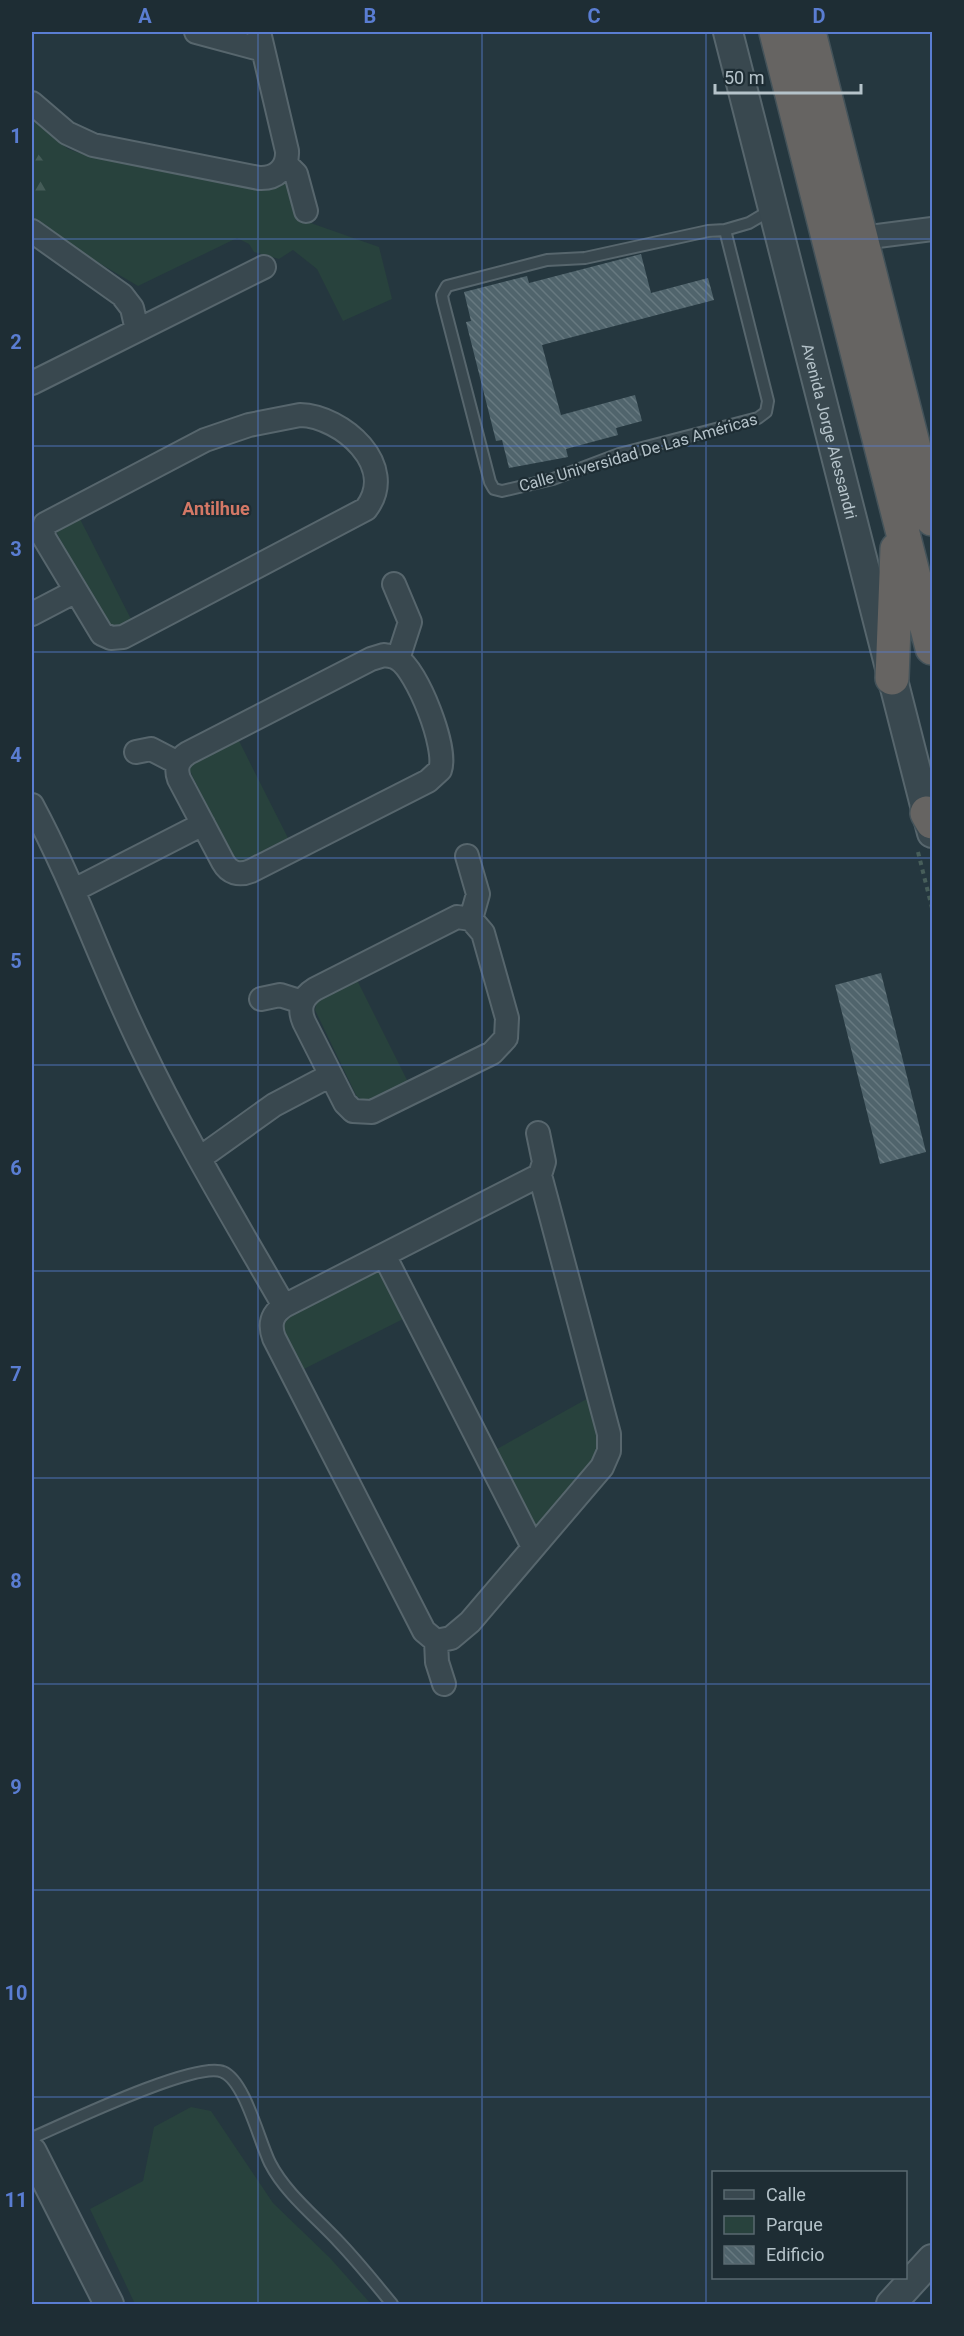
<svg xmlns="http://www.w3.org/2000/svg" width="964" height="2336" viewBox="0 0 964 2336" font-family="Roboto,sans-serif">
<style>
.green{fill:#28423d}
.forest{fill:url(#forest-firs)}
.building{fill:url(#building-back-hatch)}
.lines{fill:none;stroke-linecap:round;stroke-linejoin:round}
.service-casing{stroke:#57666d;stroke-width:14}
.minor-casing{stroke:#57666d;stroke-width:26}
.tertiary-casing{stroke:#57666d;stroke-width:32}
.trunk-casing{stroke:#44535a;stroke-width:36}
.path{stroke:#475e5a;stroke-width:4;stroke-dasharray:4.5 4.5;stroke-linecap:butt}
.service{stroke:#39484f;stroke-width:10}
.minor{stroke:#39484f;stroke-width:22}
.tertiary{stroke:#39484f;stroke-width:28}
.trunk{stroke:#666462;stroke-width:33}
.grid{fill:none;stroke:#5a7dd2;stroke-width:1.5;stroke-opacity:0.55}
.labels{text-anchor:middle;stroke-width:4.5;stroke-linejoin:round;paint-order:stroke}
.street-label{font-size:16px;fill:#b5c3ca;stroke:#1e2d34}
.neighbourhood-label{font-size:18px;font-weight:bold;fill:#d47866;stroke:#1e2d34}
.neatline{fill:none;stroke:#5a7dd2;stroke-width:2}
.grid-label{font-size:20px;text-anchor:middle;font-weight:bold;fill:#5a7dd2}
</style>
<defs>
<pattern id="forest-firs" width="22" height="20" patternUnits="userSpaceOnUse" patternTransform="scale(1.5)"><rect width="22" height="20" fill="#28423d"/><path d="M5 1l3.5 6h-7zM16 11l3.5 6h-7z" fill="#455c58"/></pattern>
<pattern id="building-back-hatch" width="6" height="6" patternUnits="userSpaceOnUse" patternTransform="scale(1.5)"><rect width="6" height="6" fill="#50646c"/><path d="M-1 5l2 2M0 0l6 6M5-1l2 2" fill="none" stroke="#677980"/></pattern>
</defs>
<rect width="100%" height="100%" fill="#25373f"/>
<!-- green -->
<path class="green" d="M32 119 68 149 88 156 260 188 289 181 305 221 379 247 392 299 343 321 317 269 293 250 279 259 254 252 249 244 237 238 138 286 77 250 32 220Z
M80 519 132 621 108 633 56 531Z
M238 739 288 838 236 864 187 765Z
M356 978 409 1084 372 1103 357 1097 315 1010 318 998Z
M377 1271 387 1277 407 1317 300 1371 276 1322Z
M592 1396 605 1447 535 1528 497 1449Z
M191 2107 211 2111 273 2203 330 2258 371 2304H135L90 2209 143 2181 154 2127Z"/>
<!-- forest -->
<path class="forest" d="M32 146 45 163 56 188 45 199 32 204Z"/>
<!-- building -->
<path class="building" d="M641 254 651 293 708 278 714 300 542 345 561 415 635 395 642 421 616 428 618 435 566 449 568 457 509 468 502 440 496 441 466 322 471 321 464 292 527 276 529 283Z
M881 973 926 1152 880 1164 835 985Z"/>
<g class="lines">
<!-- service casing -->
<g class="service-casing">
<path id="service" d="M725 230 768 401 766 412 758 418 619 454 553 479 502 491 494 489 490 482 443 301 442 295 447 286 547 260 585 258 708 231Z
M725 230 749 223 771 210
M32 2138C64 2124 197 2060 223 2072 245 2081 259 2141 270 2163 286 2194 316 2217 339 2242 358 2262 375 2283 392 2304"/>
</g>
<!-- minor casing -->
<g class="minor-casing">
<path id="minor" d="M196 32 263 50
M32 103 67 133 93 145 259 178C276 179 288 168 287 151L259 32
M286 164 296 174 306 211
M32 231 122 295 132 308 137 330
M862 238 932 229
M32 383 264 267
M300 415C342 416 399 466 366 509L123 637 111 638 102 634 43 536 45 524 205 440 249 425Z
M394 584 410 622 398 659
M32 614 76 591
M384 655C389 656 394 656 398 659 417 670 448 748 440 770L428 781 251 871C239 876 229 873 223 862L179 779C175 768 178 759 188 753L371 659Z
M136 752 151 749 178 763
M32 805C73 881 101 963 139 1042 182 1133 234 1219 284 1306
M467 856 478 894 471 919
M74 890 203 824
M457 917 471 919 483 933 507 1018 506 1038 492 1053 372 1112 353 1111 345 1103 304 1022C298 1008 302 997 315 989Z
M261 999 280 995 302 1002
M538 1133 544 1162 540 1175 609 1434V1451L602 1467 470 1622 451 1638 436 1641 424 1631 274 1338C269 1324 272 1314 284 1306L540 1175
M200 1158 274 1105 331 1075
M384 1255 533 1547
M436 1641 437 1662 444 1684"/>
</g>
<!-- tertiary casing -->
<g class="tertiary-casing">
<g id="tertiary">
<path id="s1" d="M728 32 932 833"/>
<path d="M32 2152 109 2304"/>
<path d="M891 2304 932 2259"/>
</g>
</g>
<!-- trunk casing -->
<g class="trunk-casing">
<path id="trunk" d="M776 32 932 648
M809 32 932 519
M892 678 897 549
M927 813 932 822"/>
</g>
<!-- path -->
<path class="path" d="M918 852 932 908"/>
<!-- service -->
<use href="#service" class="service"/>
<!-- minor -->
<use href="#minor" class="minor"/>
<!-- tertiary -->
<use href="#tertiary" class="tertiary"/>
<!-- trunk -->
<use href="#trunk" class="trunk"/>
</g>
<!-- grid -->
<path class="grid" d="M258 32V2304M482 32V2304M706 32V2304M32 239H932M32 446H932M32 652H932M32 858H932M32 1065H932M32 1271H932M32 1478H932M32 1684H932M32 1890H932M32 2097H932"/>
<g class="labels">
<!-- street labels -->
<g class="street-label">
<text dy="6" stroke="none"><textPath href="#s1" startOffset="412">Avenida Jorge Alessandri</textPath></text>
<text transform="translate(638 452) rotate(-16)" y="6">Calle Universidad De Las Américas</text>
</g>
<!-- neighbourhood labels -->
<g class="neighbourhood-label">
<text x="216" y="515">Antilhue</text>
</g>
</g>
<!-- border -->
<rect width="964" height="2336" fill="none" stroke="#1e2d34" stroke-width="66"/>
<!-- legend -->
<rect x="712" y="2171" width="195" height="108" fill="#1e2d34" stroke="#5a6970" stroke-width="1.5"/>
<rect x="724" y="2190" width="30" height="9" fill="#39484f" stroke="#5a6970" stroke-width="1.5"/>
<text x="766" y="2201" font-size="18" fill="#b5c3ca">Calle</text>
<rect x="724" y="2216" width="30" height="18" fill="#28423d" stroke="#5a6970" stroke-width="1.5"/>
<text x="766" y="2231" font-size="18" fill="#b5c3ca">Parque</text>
<rect x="724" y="2246" width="30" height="18" fill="url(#building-back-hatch)" stroke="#5a6970" stroke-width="1.5"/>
<text x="766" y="2261" font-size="18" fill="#b5c3ca">Edificio</text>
<!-- scale -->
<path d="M715 84v9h146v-9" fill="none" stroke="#b5c3ca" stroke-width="3"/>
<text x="724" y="84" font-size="18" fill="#b5c3ca" stroke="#1e2d34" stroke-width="4.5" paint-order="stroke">50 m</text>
<rect x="33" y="33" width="898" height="2270" class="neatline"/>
<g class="grid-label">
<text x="145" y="23">A</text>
<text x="370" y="23">B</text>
<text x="594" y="23">C</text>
<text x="819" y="23">D</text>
<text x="16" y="143">1</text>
<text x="16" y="349">2</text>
<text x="16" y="556">3</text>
<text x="16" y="762">4</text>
<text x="16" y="968">5</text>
<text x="16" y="1175">6</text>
<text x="16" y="1381">7</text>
<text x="16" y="1588">8</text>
<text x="16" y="1794">9</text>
<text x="16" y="2000">10</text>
<text x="16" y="2207">11</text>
</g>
</svg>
